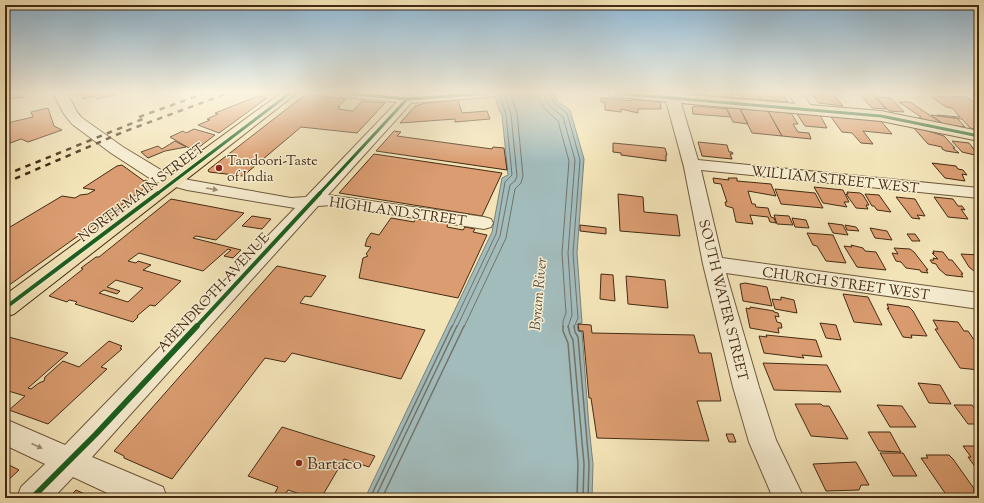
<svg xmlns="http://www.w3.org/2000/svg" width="984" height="503" viewBox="0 0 984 503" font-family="'Sorts Mill Goudy',serif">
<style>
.water{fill:#a2bbbb;stroke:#7c8178}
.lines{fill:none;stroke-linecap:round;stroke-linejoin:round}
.shore-far1{stroke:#737367;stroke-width:1}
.shore{stroke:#737367;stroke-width:1.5}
.building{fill:#da9c70;stroke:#442b13;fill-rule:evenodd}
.minor-casing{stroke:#70593c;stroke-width:2}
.major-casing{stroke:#442b13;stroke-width:2}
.minor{fill:#f7edd1;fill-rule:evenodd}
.major{fill:#f3e4b8;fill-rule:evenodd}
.rail{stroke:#442b13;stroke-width:2.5;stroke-dasharray:5.5 5.5;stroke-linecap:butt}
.cycleway-far2-casing{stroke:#f7edd1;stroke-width:5}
.cycleway-far1-casing{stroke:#f7edd1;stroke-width:6}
.cycleway-casing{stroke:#f7edd1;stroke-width:8}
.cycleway-far2{stroke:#1b5e20;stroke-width:3}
.cycleway-far1{stroke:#1b5e20;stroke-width:4}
.cycleway{stroke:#1b5e20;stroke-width:5.5}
.oneway{fill:#9e8c72}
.poi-dot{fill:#8f2418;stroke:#f7edd1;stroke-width:1.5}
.labels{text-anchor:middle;stroke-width:3;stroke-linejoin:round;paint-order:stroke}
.poi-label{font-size:14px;fill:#442b13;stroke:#f7edd1;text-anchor:start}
.street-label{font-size:14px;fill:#442b13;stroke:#f7edd1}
.water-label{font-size:15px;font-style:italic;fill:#5c4f3d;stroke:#f7edd1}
.near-poi-label{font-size:17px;fill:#442b13;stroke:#f7edd1;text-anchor:start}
</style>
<rect width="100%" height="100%" fill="#f3e4b8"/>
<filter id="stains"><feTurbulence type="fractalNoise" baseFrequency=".005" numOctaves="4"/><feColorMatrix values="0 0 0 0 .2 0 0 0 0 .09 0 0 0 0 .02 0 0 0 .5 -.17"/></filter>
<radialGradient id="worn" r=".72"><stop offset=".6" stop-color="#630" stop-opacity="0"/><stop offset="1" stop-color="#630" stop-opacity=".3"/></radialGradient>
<!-- water -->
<path class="water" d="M494 93H553L557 101 570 110 584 159 577 253 582 323 577 324 578 331 582 332 589 427 593 464 592 498H365L492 232 502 178 508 175 502 115 499 110Z"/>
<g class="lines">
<!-- shore-far1 -->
<path class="shore-far1" d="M538 93 539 100 545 109 558 121 569 161 562 253 566 313 563 321V327
M544 93 545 99 550 106 563 117 575 160 568 253 572 315 568 327
M549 93 554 103 567 113 580 160 573 253 578 318 574 327
M452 327 496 234 505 182 512 175 506 115 499 93
M457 327 500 236 510 185 515 181 517 176 511 114 504 93
M464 327 506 238 515 189 521 183 523 176 517 113 510 93"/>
<!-- shore -->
<path class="shore" d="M563 326V331L568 343 578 464 577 498
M568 326 570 334 573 340 584 464 583 498
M574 326 575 332 578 337 589 464 588 498
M370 498 452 326
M375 498 457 326
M382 498 464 326"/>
</g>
<!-- building -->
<path class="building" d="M6 93H28L24 97 5 99Z
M80 93H114L115 95 97 99 95 96 83 99Z
M683 93H708V95L685 94Z
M719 93H732L733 98 720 97Z
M738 93H755L758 94 761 100 741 98Z
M757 93H782L788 102 761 100Z
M811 93H832L843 106 819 103Z
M858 93H871L886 109 872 108Z
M306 94 346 99 338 107H340L338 109 353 111 362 101 385 103 357 133 301 127 243 176 209 172 208 170Z
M258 96 267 98 219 133 198 125 210 120 207 119 218 114 215 113Z
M876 97 891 98 904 112 889 111Z
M932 97H966L979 105V130L970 128 962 119 937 116V115L960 117 952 108 946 107Z
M601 98 631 101V99L660 102 661 109H638V113L621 109V112L605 110V102H601Z
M458 100 462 113 487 111 490 119 455 122V119L400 123 415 106 426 103Z
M899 102H910L946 126 919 118 921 117Z
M696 106 727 109 731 117 693 114 692 107Z
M48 108 54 126 62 130 28 142 21 139 5 145V126H8L7 123 33 117 31 112Z
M726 108H740L748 124 733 122Z
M740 109 768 111 782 136 752 133Z
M768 111 791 113 798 124H793L798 132 809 133 811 139 782 136Z
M797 114 820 115 827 128 805 126Z
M931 115 957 118 965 127 945 125Z
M831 117 880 120 892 134 863 131 873 144 861 143 852 133 842 132Z
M912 126 944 136 955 148H953L959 153 946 151 942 149V147L928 144Z
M194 129 215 135 194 151 170 137 183 131 186 133Z
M394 131 401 132 397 136 492 149 493 147 504 148 507 170 376 151Z
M175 141 186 147 165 151 148 158 141 152 158 146 162 149Z
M952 141 969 143 979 156 962 152Z
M698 142 727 145 729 152H732L733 154H730L732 159 702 156Z
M613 143 665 148 667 155H666V161L621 155V153L613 152Z
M374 154 502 173 482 216 339 193Z
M932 163 956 166 958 169 963 170 967 175 962 174 965 181 945 178Z
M122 165 144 181 146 180 151 184 5 288V230L62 196 75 198 80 195 88 194 95 190 83 188 117 166Z
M713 178 729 180 728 178H737V181L771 184 776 196 748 191 752 204H755L756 207 768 208 771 217 774 218 776 223 770 222 768 217 750 215 753 224 736 222 733 208 726 206 725 202H727L721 184 714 183Z
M814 187 843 190 849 202H844L847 207 823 203Z
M775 189 815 193 823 208 781 204Z
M847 192 860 193 863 195 869 205H866L868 209 856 208 846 194H848Z
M618 194 643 197 644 212 677 215 680 236 620 231Z
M865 194 879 195 891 212 877 210 874 206H872Z
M896 197 915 199 925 216 917 215 920 219 912 218Z
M934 197 953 199 958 206H962L965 210 961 209 968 219 948 217Z
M171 199 244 213 216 240 196 236 193 238 241 250 233 258 224 256 231 250 228 249 203 271 139 253 128 261 136 263 138 261 151 265 143 270 181 281 155 306 150 305 137 316 138 317 133 322 75 304 77 302 74 301 69 300 67 302 49 296 83 269 81 268 96 257H99ZM116 280 143 288 128 302 99 293 104 290 117 294 120 291 107 287Z
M774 215 789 216 793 225 777 224Z
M252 216 271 219 262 229 242 226Z
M391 218 414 222 416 218 448 223 447 227 463 230 465 227 475 229 473 232 487 235 458 298 359 278 363 258 368 256 366 254 371 247 365 246 367 239 371 233 379 235Z
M792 218 806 220 809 228 795 227Z
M828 223 843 225 848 235 833 233Z
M580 225 606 228V234L580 231Z
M845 225 856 227 859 231 847 230Z
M870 228 887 231 892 240 875 238Z
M807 233 833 235 846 263 826 261 817 246 813 245Z
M907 234H915L920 241H912Z
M851 245 863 248 865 251 876 252 886 270 857 267 844 246 852 247Z
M894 248 910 249 914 252 928 270H926L928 273 921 272 920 270 906 268 901 262 896 261 892 253 898 254Z
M933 251 943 252 949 260H952L963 274H961L963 277 946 275 939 269 936 264 932 263 930 260H934L933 258 938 259 932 253 934 254Z
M961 254 979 255V275L969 267Z
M277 266 326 276 311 297 305 296 300 303 425 330 401 379 292 353 285 362 265 358 172 479 124 458V456L114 451Z
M601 274 613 275 615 301 600 299Z
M626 276 665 280 668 308 628 304Z
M745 283 767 287 772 306 743 301 740 284Z
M843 294 868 297 882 325 854 322Z
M781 297 794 300 797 313 775 309 772 299 781 300Z
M887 304 909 307 913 311 927 336 911 335 912 338 903 337 887 308 889 309Z
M750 307 774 311V312L778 313 779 317 775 316 777 322 781 323 782 328H778L779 333 750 328 746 308 750 309Z
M933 320 958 322 964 331H968L979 347V370L960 368 935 329H938Z
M820 323 836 325 841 340 826 338Z
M578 324 591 325 592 333 694 335 699 353H711L721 401H697L709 441 597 438 591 398H589L583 331H579Z
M766 335 816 340 822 357 802 355 804 358 764 353 759 336 767 337Z
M5 336 68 353 28 388 31 389 39 383 44 381 45 377 63 361 79 367 109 341 122 346 120 348 122 349 101 367 107 369 48 424 9 410 25 396 5 390Z
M763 363 827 365 841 392 774 390Z
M918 383 940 385 951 404 929 403Z
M795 404H821L823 406H829L848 439 811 436Z
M877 405 902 406 916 427H890Z
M954 405H972L979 414V424H968Z
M282 427 349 448 375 456 369 467 344 459 324 493 326 494 324 498H312L288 490 284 496 275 493 278 487 248 476Z
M868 432H890L901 452 879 451Z
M726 434H733L736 442H729Z
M963 446H979V472L968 457H971Z
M880 453H903L917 476H893Z
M926 455H949L953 459 975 490H973L977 496H947L921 458H928Z
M856 462 869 485H861L859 490 826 491 813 464Z
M5 463 19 470 5 483Z
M76 490 94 498H68Z"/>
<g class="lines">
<!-- minor casing -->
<g class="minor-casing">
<path id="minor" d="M53 93H67L77 112 82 118 123 147 166 173 189 180 291 198 306 197 397 102 345 97 340 96 338 93H387L407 95 434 93H497L495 96 490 97 411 103 328 195 484 217 491 219 493 223 491 227 484 229 332 205 318 206 92 457 163 487 167 498H118L73 477 53 498H17L21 487 45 464 5 445V419L65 445 295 208 187 190 154 181 111 153 72 124 64 114Z
M664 93H678L698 160 979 188V198L701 170 722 258 979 293V309L726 273 759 387 776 440 804 498H773L749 442 733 387 703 264 684 167Z
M788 93H802L813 109 811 112 806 113 801 112Z"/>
</g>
<!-- major casing -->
<g class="major-casing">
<path id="major" d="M281 93H297L14 314 5 317V295Z
M608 93H667L881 111 979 131V141L881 121 615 97 610 96Z"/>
</g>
<!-- minor -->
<use href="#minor" class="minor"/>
<!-- major -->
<use href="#major" class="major"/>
<!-- rail -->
<path class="rail" d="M139 117 205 93
M5 175 145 118
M5 183 123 132 228 93"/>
<!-- cycleway-far2 casing -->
<g class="cycleway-far2-casing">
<path id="cycleway-far2" d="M345 93 407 99 490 93
M615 93 881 116 979 136
M157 194 290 93
M319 194 407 99"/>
</g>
<!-- cycleway-far1 casing -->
<g class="cycleway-far1-casing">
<path id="cycleway-far1" d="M5 308 158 193
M196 327 320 193"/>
</g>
<!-- cycleway casing -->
<g class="cycleway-casing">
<path id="cycleway" d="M32 498 96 434 197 326"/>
</g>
<!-- cycleway-far2 -->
<use href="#cycleway-far2" class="cycleway-far2"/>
<!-- cycleway-far1 -->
<use href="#cycleway-far1" class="cycleway-far1"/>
<!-- cycleway -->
<use href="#cycleway" class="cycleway"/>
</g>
<!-- one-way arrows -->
<defs><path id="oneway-solid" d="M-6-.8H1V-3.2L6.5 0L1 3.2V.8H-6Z"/></defs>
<g class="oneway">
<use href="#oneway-solid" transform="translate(212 189) rotate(10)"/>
<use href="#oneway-solid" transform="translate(37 446) rotate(25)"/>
</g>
<!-- sky -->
<linearGradient id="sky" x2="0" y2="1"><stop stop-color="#8cb7d6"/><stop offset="0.57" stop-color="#faf3df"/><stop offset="1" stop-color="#faf3df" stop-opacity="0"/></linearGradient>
<rect width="984" height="163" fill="url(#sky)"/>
<!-- markers -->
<g class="poi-dot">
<circle cx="219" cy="168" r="4"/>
<circle cx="299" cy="463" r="4"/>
</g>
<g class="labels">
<!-- poi labels -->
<g class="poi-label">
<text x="227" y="165">Tandoori-Taste<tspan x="227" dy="16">of India</tspan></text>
</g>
<!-- street labels -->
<g class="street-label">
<text transform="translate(835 179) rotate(6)" y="5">WILLIAM STREET WEST</text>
<text transform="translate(141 192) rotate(-37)" y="5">NORTH MAIN STREET</text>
<text transform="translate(398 211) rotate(8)" y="5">HIGHLAND STREET</text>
<text transform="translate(846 283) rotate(8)" y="5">CHURCH STREET WEST</text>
<text transform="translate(213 292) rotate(-47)" y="5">ABENDROTH AVENUE</text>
<text transform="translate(724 300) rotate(76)" y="5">SOUTH WATER STREET</text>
</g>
<!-- water labels -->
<g class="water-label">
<text transform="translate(538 294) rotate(-85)" y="5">Byram River</text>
</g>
<!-- near-poi labels -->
<g class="near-poi-label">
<text x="307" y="469">Bartaco</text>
</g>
</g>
<!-- margin -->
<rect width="984" height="503" fill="none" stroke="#f3e4b8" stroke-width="20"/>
<rect x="6" y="6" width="972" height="491" fill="none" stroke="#442b13" stroke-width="2"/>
<rect x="10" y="10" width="964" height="483" fill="none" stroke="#442b13"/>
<rect width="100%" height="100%" filter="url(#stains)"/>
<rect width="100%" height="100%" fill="url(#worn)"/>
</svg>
